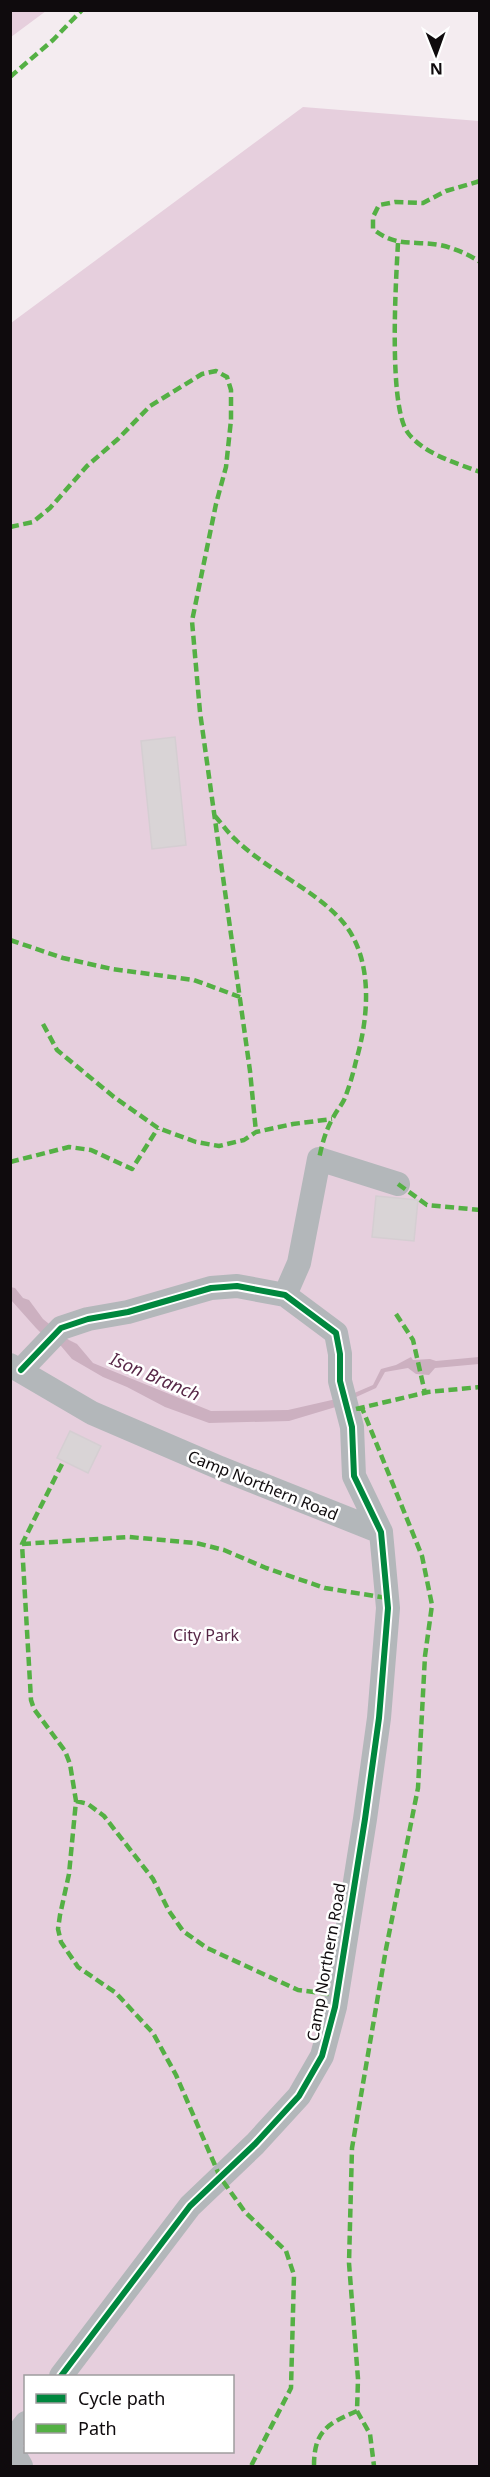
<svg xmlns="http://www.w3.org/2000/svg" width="490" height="2477" viewBox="0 0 490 2477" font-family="'Noto Sans',sans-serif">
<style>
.green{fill:#e6cfdd;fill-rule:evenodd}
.water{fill:#ccb0c0}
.building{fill:#d9d4d6;stroke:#d5ced2;stroke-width:1.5}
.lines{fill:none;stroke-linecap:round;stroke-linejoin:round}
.minor{stroke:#b3b7ba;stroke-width:24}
.quiet{stroke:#54b044;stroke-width:4.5;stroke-dasharray:9 4.5;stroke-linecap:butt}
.cycleway-casing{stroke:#fff;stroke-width:10}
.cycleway{stroke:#00873e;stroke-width:6}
.labels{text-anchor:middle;stroke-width:5;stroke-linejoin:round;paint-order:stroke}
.street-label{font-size:16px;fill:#0f0b0d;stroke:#fff}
.park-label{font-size:16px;fill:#572847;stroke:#fff}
.water-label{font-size:18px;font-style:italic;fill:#582848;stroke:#fff}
</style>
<rect width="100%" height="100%" fill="#f4ecf0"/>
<!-- green -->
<path class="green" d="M11 10H46V11L11 37Z
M303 107 479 121V2466H11V323ZM26 2376H232V2452H26Z"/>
<!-- water -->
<path class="water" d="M10 1287 15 1288 23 1298 29 1300 43 1319 69 1340 77 1344 93 1363 211 1411 288 1410 345 1397 373 1385 381 1369 396 1365 411 1357 413 1360 430 1359 436 1361 479 1357V1364L435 1368 429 1375 416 1374 408 1368 385 1372 376 1388 354 1398 349 1403 289 1421 209 1423 165 1407 127 1387 103 1377 72 1359 61 1346 53 1345 36 1328 11 1300Z"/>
<!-- building -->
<path class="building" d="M175 737 186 845 152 849 141 741Z
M376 1196 418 1200 414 1241 372 1237Z
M70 1431 101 1446 88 1473 57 1458Z"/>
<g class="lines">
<!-- minor -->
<path class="minor" d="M285 1295 299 1263 319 1159 398 1184
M10 1365 92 1413 220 1468 381 1532
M21 1370 61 1328 88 1319 128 1312 211 1288 237 1286 285 1295 336 1333 340 1354V1381L352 1427 354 1476 381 1532 388 1608 379 1718 365 1819 335 2007 322 2056 299 2096 255 2144 190 2206 61 2376
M10 2443 26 2423
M10 2447 21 2466"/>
<!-- quiet -->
<path class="quiet" d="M10 77 53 40 82 10
M480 181 446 191 423 203 395 202 379 205 373 217V229C397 248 413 240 440 245 454 248 468 254 480 262
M398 243C396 279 388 407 408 433 424 454 456 463 480 472
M10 527 33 522 50 508 87 466 118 439 150 406 202 374 216 371 227 377 231 390V420L226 467 216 504 192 621 200 712 250 1071 256 1132
M215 816C222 824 228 833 236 840 268 871 313 888 342 921 374 958 369 1017 356 1061 353 1074 349 1088 344 1100 341 1106 337 1110 334 1116 326 1129 322 1144 319 1159
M10 940 63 958 112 969 194 980 240 997
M43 1024 57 1050 114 1097 158 1128 196 1142 219 1146 244 1140 256 1132 293 1124 332 1119
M10 1162 69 1147 91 1150 132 1169 158 1128
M398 1184 427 1205 480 1210
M396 1314 413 1340 425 1393
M356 1409 428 1392 480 1387
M62 1464 22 1544 31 1700 34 1709 65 1751 70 1764 76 1801 69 1874 60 1915 58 1929 61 1942 78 1967 116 1993 153 2033 176 2075 220 2177 245 2212 286 2251 294 2275 291 2388 251 2466
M22 1544 129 1537 196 1543 224 1550 266 1568 325 1588 387 1598
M76 1801 88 1804 104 1816 153 1879 169 1911 183 1931 207 1948 298 1990 337 1995
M357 2411 370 2434 374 2466
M314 2466C314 2431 327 2424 357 2411L358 2379 349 2263 352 2148 386 1949 418 1788 425 1656 432 1605 422 1556 362 1408"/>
<!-- cycleway casing -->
<g class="cycleway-casing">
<path id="cycleway" d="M21 1370 61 1328 88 1319 128 1312 211 1288 237 1286 285 1295 336 1333 340 1354V1381L352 1427 354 1476 381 1532 388 1608 379 1718 365 1819 335 2007 322 2056 299 2096 255 2144 190 2206 61 2376"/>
</g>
<!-- cycleway -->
<use href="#cycleway" class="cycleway"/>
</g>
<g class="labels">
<!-- street labels -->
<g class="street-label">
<text transform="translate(263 1485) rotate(22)" y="6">Camp Northern Road</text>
<text transform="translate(326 1962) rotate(-80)" y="6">Camp Northern Road</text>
</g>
<!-- park labels -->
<g class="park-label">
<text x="206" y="1641">City Park</text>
</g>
<!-- water labels -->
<g class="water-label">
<text transform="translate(155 1377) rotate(23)" y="6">Ison Branch</text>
</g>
</g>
<!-- border -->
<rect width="490" height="2477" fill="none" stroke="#0f0b0d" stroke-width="24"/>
<!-- legend -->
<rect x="24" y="2375" width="210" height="78" fill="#ffffff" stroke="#9f9d9e" stroke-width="1.5"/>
<rect x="36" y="2394" width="30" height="9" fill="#00873e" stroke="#9f9d9e" stroke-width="1.5"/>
<text x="78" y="2405" font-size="18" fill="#0f0b0d">Cycle path</text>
<rect x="36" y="2424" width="30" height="9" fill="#54b044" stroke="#9f9d9e" stroke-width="1.5"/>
<text x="78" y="2435" font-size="18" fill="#0f0b0d">Path</text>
<!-- north arrow -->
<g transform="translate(436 54) rotate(179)" stroke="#ffffff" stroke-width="4.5" paint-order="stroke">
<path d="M0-4.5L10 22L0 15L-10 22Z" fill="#0f0b0d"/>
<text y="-9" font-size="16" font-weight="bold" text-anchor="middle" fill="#0f0b0d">N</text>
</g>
</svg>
